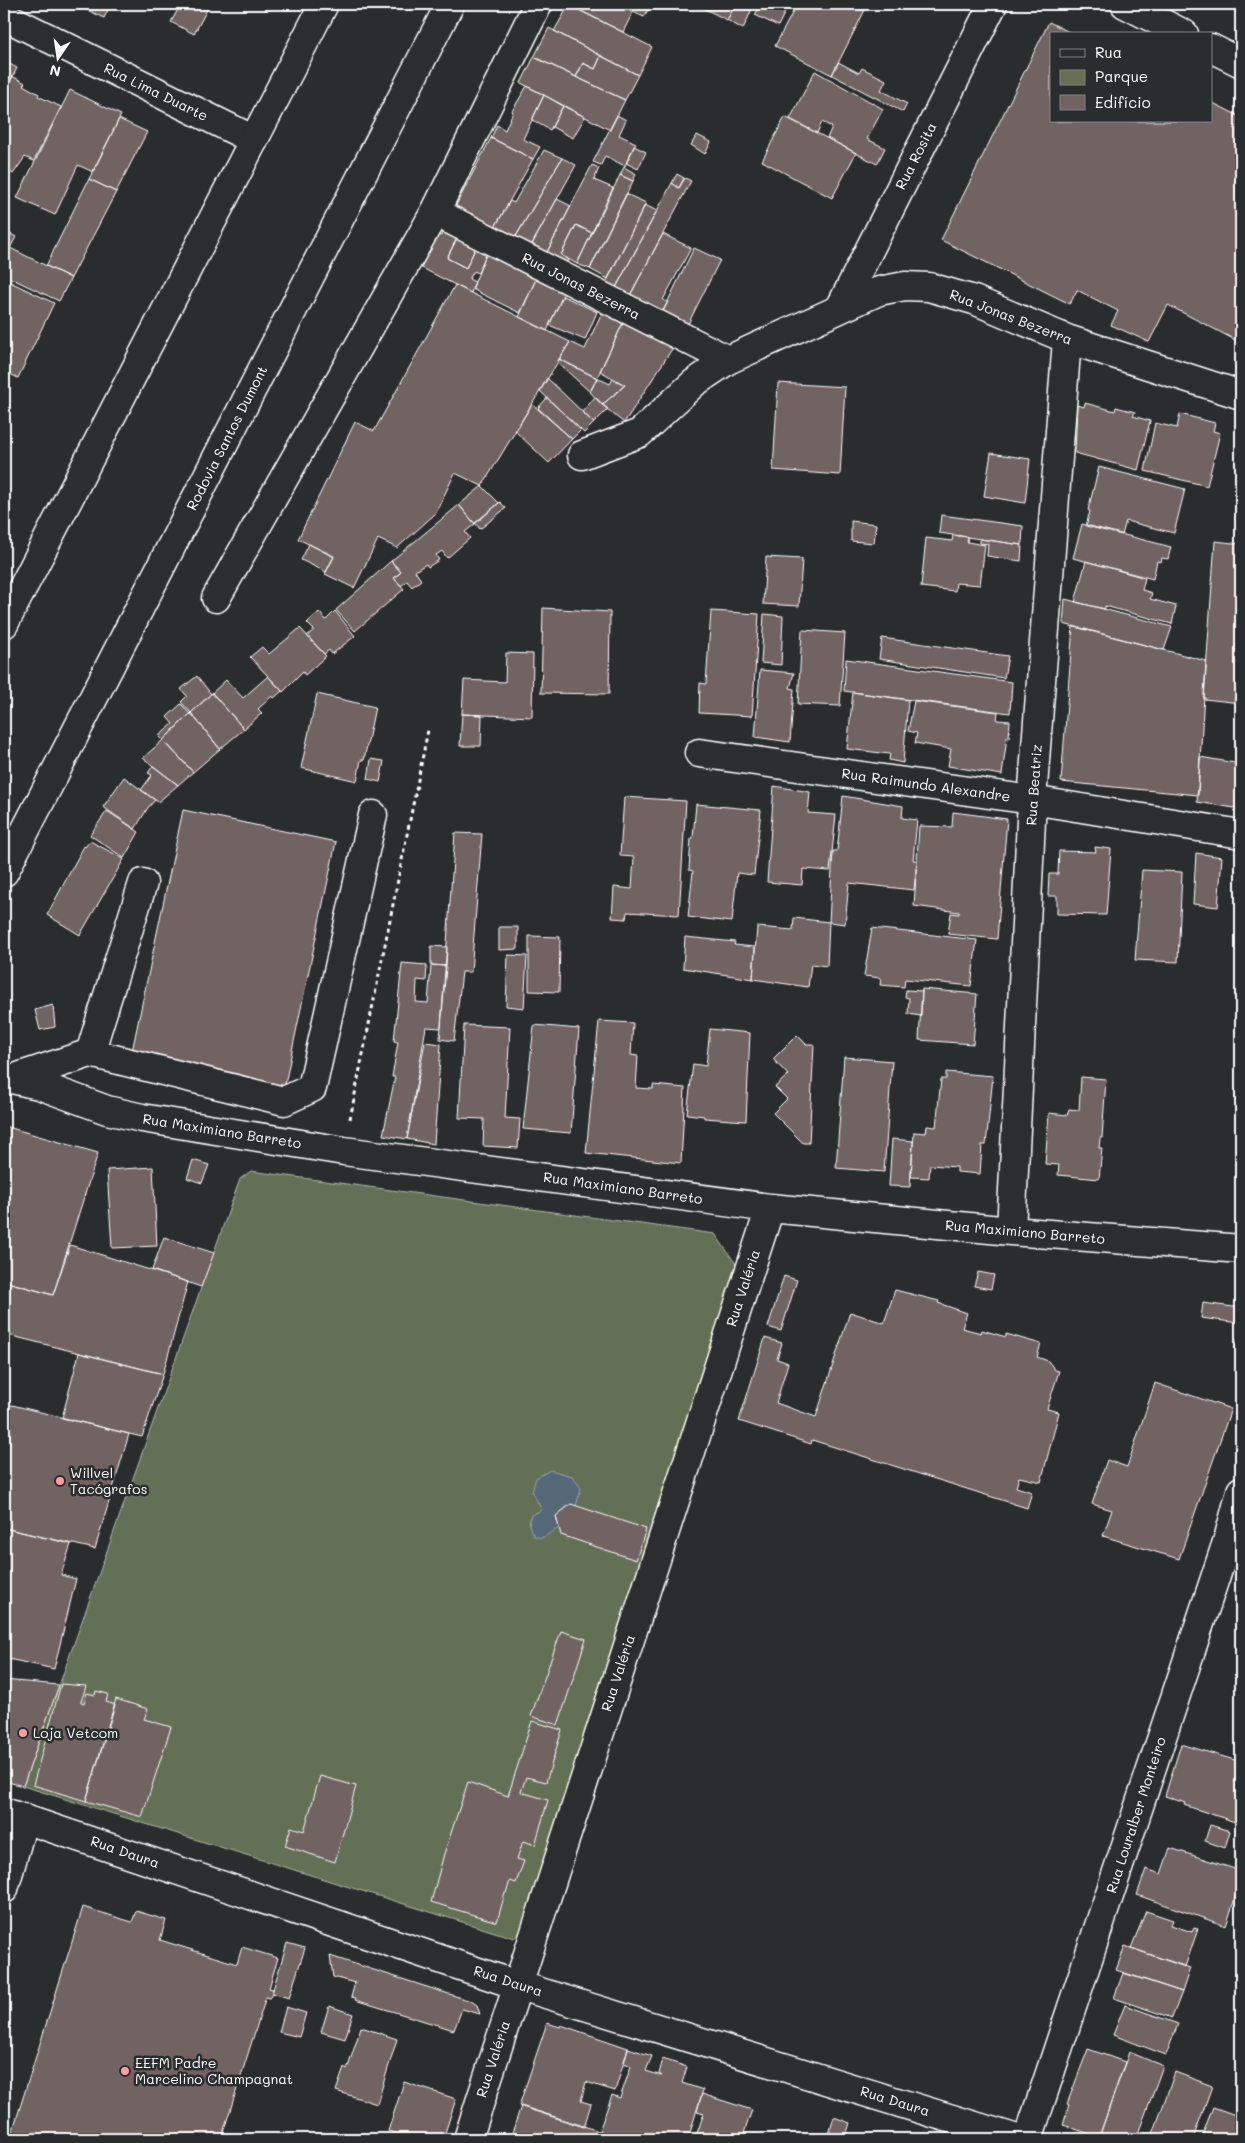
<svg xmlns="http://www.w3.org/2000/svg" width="1245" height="2143" viewBox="0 0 1245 2143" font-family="Mali,sans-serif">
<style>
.green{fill:#646f56;stroke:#b2b7aa}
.water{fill:#546877;stroke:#98a4ad}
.building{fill:#726363;stroke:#fff}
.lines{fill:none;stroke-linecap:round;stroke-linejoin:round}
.minor-casing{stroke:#fff;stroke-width:31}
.highway-casing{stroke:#fff;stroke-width:31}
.path{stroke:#fff;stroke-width:3;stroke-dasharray:4 4;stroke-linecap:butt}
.minor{stroke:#2a2d2e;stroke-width:28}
.highway{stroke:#2a2d2e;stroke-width:28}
.poi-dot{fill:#ff9aa2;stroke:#2a2d2e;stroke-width:2}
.labels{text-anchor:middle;stroke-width:5;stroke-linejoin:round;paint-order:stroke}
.street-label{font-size:14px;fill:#fff;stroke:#2a2d2e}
.poi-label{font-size:14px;fill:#fff;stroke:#2a2d2e;text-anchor:start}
</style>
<rect width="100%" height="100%" fill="#2a2d2e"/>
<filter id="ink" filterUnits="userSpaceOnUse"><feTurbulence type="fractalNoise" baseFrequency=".02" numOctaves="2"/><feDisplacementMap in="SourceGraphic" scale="10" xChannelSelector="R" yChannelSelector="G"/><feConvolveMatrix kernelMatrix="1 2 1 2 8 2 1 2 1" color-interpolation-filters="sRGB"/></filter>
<g filter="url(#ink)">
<!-- green -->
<path class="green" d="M251 1171 715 1234 736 1264 530 1925 514 1938 23 1786 240 1179Z"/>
<!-- water -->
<path class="water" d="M550 1470 572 1476 581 1488 576 1506 570 1504 556 1516 559 1528 542 1538 534 1536C529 1528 528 1524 531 1515L542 1510 532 1492 536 1478Z"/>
<!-- building -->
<path class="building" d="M75 4H111L104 18Z
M181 4H210L194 34 171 22Z
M567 4H651L644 17 633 12 623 32Z
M695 4H736L727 20Z
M736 4H751L749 8 752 9 743 29 727 20Z
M761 4H789L778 26 755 15Z
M797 4H868L832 75 775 46Z
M569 5 652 47 638 75 554 31Z
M1049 22 1073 34H1051V121H1211V102L1241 117V343L1168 305 1149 342 1111 325 1118 311 1077 290 1070 304 941 240Z
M549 28 601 56 595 69 583 63 576 77 534 57Z
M601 56 638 75 625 100 576 77 583 63 595 69Z
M534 57 625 100 610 130 521 83Z
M4 61 17 68 4 94Z
M838 62 859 73 862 68 886 80 881 90 907 104 903 112 832 75Z
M815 71 883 109 867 139 885 148 877 164 827 138 832 127 822 122 817 133 790 119Z
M12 76 25 83 23 85 39 94 38 96 61 107 34 161 25 157 13 174 4 169V94Z
M527 86 544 95 523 139 540 147 533 159 491 138 497 125 505 130 513 112 512 111Z
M70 90 121 115 93 172 78 165 55 215 17 198Z
M544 95 563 106 550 130 532 120Z
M563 106 585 117 573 138 552 127Z
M617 115 626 120 619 135 636 143 625 166 605 156 601 165 593 162Z
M785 117 856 153 832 198 762 161Z
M119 119 147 132 116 192 89 179Z
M697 135 711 142 705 154 691 145Z
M491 138 533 159 494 229 454 209Z
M634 146 646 152 638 169 626 163Z
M544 150 562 158 515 238 492 232 510 201 514 203Z
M562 158 576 165 531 246 515 238Z
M592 165 599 168 594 180 613 188 592 233 576 225 561 255 569 260 566 265 546 254Z
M624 167 636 174 633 181 620 175Z
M677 174 684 178 679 188 672 183Z
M620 175 633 181 590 269 577 264Z
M685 178 691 181 627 301 613 293 672 183 679 188Z
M89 179 116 192 71 278 46 266Z
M626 194 646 203 608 279 590 269Z
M557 199 571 206 546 254 531 246Z
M645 205 657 211 613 293 603 288Z
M576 225 592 233 577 264 561 255Z
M4 230 16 237 10 248 4 245Z
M432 232 441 236 443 232 457 238 447 258 466 268 476 247 487 252 478 273 474 271 469 279 475 282 471 293 416 265Z
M663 234 691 248 663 300 668 302 662 313 627 301Z
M457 238 476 247 466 268 447 258Z
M4 245 71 278 59 301 4 275Z
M694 248 720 260 684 332 662 313Z
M487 252 537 277 520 313 472 289Z
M537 277 565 290 547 331 519 317Z
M4 279 54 303 18 378 4 371Z
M455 285 570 342 482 486 455 473 435 514 397 548 378 539 354 588 325 574 334 556 298 539 355 422 374 431Z
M563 296 597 312 585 340 549 325Z
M603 310 624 321 597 378 559 359 570 342 585 349Z
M624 321 674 346 624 423 602 405 625 385 600 371Z
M559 359 597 378 590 392 557 362Z
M547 378 594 423 584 433 540 391Z
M597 378 610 384 613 379 625 385 602 405 590 392Z
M778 383 845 387 840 475 773 470Z
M595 397 608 409 594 423 582 412Z
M547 398 581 430 572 439 538 408Z
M1085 403 1115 411 1116 407 1135 412 1133 416 1150 421 1138 470 1075 453 1077 405 1084 407Z
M532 404 572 439 549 463 515 431Z
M1180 414 1215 423 1213 431 1220 433 1207 486 1145 471 1155 423 1177 428Z
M991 453 1030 459 1025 503 984 496Z
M1099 467 1185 489 1174 533 1126 521 1122 535 1086 526 1090 511 1088 510Z
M482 486 499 503 475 524 459 505Z
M500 502 506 508 480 529 475 523Z
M459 505 475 524 465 532 470 538 447 558 442 551 436 555 439 560 428 567 426 564 415 571 421 580 412 587 407 581 401 586 394 578 401 572 391 561Z
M941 515 1023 526 1022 545 939 533Z
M851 521 876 524 874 543 851 541Z
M1082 524 1171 547 1168 559 1162 558 1161 562 1157 561 1153 579 1073 558Z
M953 535 968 537 967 542 985 545 980 585 956 583 955 591 921 587 926 538 952 541Z
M980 539 1022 545 1021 561 987 556 988 544 980 543Z
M1215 541 1241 544V703L1204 699Z
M309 544 334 557 326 572 301 560Z
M766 557 802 559 799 606 763 604Z
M391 561 401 572 394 578 404 589 355 631 336 610Z
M1086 561 1145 578 1142 590 1152 593 1150 599 1176 606 1172 624 1105 606V609L1075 602Z
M1065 599 1172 627 1164 650 1063 624Z
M543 608 610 612 609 694 541 693Z
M335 611 355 636 332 654 329 650 324 654 307 636 314 630 307 623 319 612 326 620Z
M711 611 759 614 752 716 699 713 700 683 706 684Z
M764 614 783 616 781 665 761 663Z
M1073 626 1206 661 1198 795 1061 782Z
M300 628 326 656 305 675 303 672 283 692 250 657 262 647 269 654Z
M802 630 845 633 840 706 798 704Z
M882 638 1008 656 1004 678 879 659Z
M506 653 533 654 532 717 462 714 464 680 505 682Z
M846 659 1012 682 1010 713 844 691Z
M760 670 794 673 790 688 794 689 790 742 755 737Z
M197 676 211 694 191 713 181 702 187 696 181 689Z
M268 676 282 691 274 698 272 696 258 709 262 713 244 729 212 693 226 680 243 698Z
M853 692 908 700 903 763 889 760 890 754 847 749Z
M212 693 244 729 220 749 191 713Z
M317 694 375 707 364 760H361L357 781 301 768Z
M914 701 998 712 997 720 1010 721 1009 738 1007 737 1002 775 948 766 951 749 915 743 917 733 908 731Z
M181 704 190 714 163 740 159 736 173 724 167 717Z
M191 713 220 749 193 772 163 740Z
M462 714 482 715 481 746H460Z
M163 740 193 772 178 785 143 758Z
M1200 757 1241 764V809L1197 802Z
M371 759 384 761 380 782 368 779Z
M153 766 178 785 158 802 141 790 152 775 148 773Z
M124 777 155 800 147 809 135 829 103 807Z
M774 786 810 792 808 813 836 815 830 871 803 869 802 885 767 882Z
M843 796 903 806 902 818 917 820 913 860H917L914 890 849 883 845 924 829 922 833 851H837Z
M624 797 686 801 679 915 627 912 626 919 612 918 614 887 632 889 634 857 620 856Z
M696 804 761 810 754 875 737 873 732 922 688 917 693 871 689 870 691 838H693Z
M183 810 336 842 284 1089 131 1056Z
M107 811 139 832 124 858 90 835Z
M953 812 1007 819 997 939 948 934 951 913 959 914V912L914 906 919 826 952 827Z
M455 833 482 834 471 972H462L454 1041 440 1039Z
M90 841 124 859 80 935 47 915 84 846 85 847Z
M1095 847 1111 849 1106 915 1057 914V896H1048L1049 874H1058L1059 851 1096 852Z
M1196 853 1222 857 1218 907 1193 904Z
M1142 870 1182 872 1178 962 1135 960Z
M794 918 829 922 827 966 811 964 808 987 753 979 757 927 793 930Z
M499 927H518V949L499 950Z
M872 928 977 940 971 986 905 979 904 987 880 985 881 978 864 976Z
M529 936 560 937 559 992 529 991Z
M685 937 735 942 734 945 755 947 753 979 683 968Z
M431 946 447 947 446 966 431 965Z
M508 955 527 956 524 1008 506 1006Z
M402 963 427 965 426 981 417 980 416 1002 428 1003 431 965 446 966 441 1028 426 1027 407 1139 383 1135 395 1077H392L398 1042 394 1041Z
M922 989 977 994 973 1044 919 1040Z
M906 990 922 991 921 1016 908 1014 909 998 905 997Z
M53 1005 55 1027 40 1030 35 1010Z
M599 1021 633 1023 631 1055 638 1056 636 1088 653 1089V1085L685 1088 681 1163 586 1153Z
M464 1025 510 1027 505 1118 520 1119 518 1148 483 1146 484 1119 459 1118Z
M534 1025 579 1029 571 1133 523 1129Z
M710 1029 750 1033 746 1121 704 1118V1116L687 1114 693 1064 706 1066Z
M797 1035 806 1044H814L809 1143H803L773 1113 787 1099 775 1087 788 1075 773 1059Z
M425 1042 441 1044 434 1144 407 1139Z
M844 1057 892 1061 884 1172 836 1168Z
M946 1072 993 1076 986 1145H982L980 1174 957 1172V1167L930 1165 929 1178 911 1177 914 1132 926 1133 927 1126 936 1127 941 1079H946Z
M1081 1077 1106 1079 1102 1138H1100L1099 1148H1102L1099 1179 1058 1175 1059 1165 1045 1164 1049 1113 1067 1115 1069 1109 1079 1110Z
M4 1126 98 1153 53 1295 4 1281Z
M892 1139 913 1141 910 1187 889 1186Z
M193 1160 209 1165 202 1183 187 1178Z
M153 1167 157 1246 112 1248 107 1170Z
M164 1237 214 1253 201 1287 152 1270Z
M70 1245 188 1282 163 1374 4 1334V1281L53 1295Z
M978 1272 994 1275 991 1289 974 1286Z
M784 1276 797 1280 781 1331 768 1327Z
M895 1290 939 1301 938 1303 967 1313 962 1328 981 1333 982 1330 1006 1337V1334L1041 1344 1037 1357 1048 1361 1055 1370 1059 1371 1047 1409 1059 1412 1041 1482 1019 1477 1016 1487 1032 1492 1027 1508 812 1440 811 1444 739 1421 765 1338 782 1343 777 1359 788 1363 776 1403 816 1417 850 1312 884 1323Z
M1203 1303 1241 1308 1239 1323 1201 1318Z
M1241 1328V1350L1235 1348Z
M79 1353 163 1374 142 1437 62 1418Z
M1155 1383 1231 1409 1179 1559 1103 1536 1112 1510 1092 1504 1107 1460 1127 1467Z
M4 1403 129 1434 95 1549 4 1528Z
M571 1504 646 1529 636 1560 561 1535 556 1516Z
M4 1528 71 1544 61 1575 76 1579 54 1669 4 1658Z
M561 1631 586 1639 558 1725 531 1716Z
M4 1680 59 1685 23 1786 4 1781Z
M61 1684 86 1686 81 1702 84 1703 87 1693 95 1695 96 1691 108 1694 106 1702 115 1705 86 1801 33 1785Z
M116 1699 148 1709 144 1719 171 1727 142 1817 86 1801Z
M532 1721 562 1730 546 1782 526 1777 521 1792 548 1800 535 1845 523 1841 517 1859 524 1861 516 1883 510 1881 506 1893H505L497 1922 431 1902 444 1854 468 1782 508 1796Z
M1181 1744 1241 1762V1824L1184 1805 1185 1803 1165 1796Z
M320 1776 356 1786 335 1862 285 1846 291 1827 304 1831Z
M1210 1825 1230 1831 1225 1848 1205 1841Z
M1170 1848 1241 1871V1880L1226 1926 1137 1895 1146 1869 1161 1874Z
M83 1907 132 1922 136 1911 166 1920 160 1940 237 1964 242 1947 278 1958 269 1988 273 1989 272 1993 270 1998 266 1997 221 2139H10Z
M1146 1911 1173 1920 1171 1925 1192 1932 1194 1928 1198 1929 1185 1967 1131 1948Z
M287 1943 305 1948 289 1998 272 1993Z
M1125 1946 1190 1968 1182 1992 1116 1970Z
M330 1956 471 2001 477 2005 480 2014 462 2009 454 2030 355 2000 356 1998 351 1997 355 1983 333 1977Z
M1123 1973 1182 1992 1172 2018 1114 1998Z
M1125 2005 1178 2024 1166 2055 1113 2035Z
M329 2006 353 2014 345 2039 321 2032Z
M286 2007 306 2013 299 2037 279 2032Z
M547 2023 560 2027 561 2025 628 2048 615 2091 586 2082 581 2101 591 2104 584 2127 519 2106Z
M361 2027 397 2039 377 2104 336 2091 344 2068 347 2070Z
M628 2048 652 2056 646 2071 662 2076 659 2074 663 2059 687 2067 682 2083 703 2090 688 2139H640L641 2137 630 2134 628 2139H623L599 2131 612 2095 620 2098 631 2066 624 2063Z
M1088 2049 1125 2062 1099 2137 1063 2125 1069 2105 1067 2104Z
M1129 2052 1163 2066 1136 2139H1105L1099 2137Z
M1175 2072 1212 2086 1193 2139H1167L1153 2134Z
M404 2082 456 2099 443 2139H414L388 2131Z
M702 2094 752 2110 742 2139H695L704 2113 697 2111Z
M521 2106 599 2131 623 2139H510Z
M1213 2107 1241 2117V2139H1201Z
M834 2117 850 2123 845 2139 829 2134Z
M754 2134 770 2139H752Z"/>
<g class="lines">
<!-- minor casing -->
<g class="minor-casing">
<path id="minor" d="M1125 4 1184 34
M4 16 254 140
M1211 48 1241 63
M435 212 728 360
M840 308 993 4
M582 455 640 433 694 383 728 360 879 291 905 286 929 287 974 300 1067 339 1241 395
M216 598 435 212 538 4
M699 753 1032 800 1241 834
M90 1053 143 883
M12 1079 39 1085 107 1110 142 1118 344 1151 770 1208 1011 1231 1241 1249
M12 1079 90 1053 284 1101 312 1088 373 815
M1011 1231 1032 800 1067 339
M4 1812 517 1985 1017 2139
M4 1889 24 1818
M468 2139 770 1208
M1028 2139 1229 1536 1241 1491"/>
</g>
<!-- highway casing -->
<g class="highway-casing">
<path id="highway" d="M4 624 324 4
M4 872 450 4"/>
</g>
<!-- path -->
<path class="path" d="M350 1119 428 730"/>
<!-- minor -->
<use href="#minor" class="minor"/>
<!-- highway -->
<use href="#highway" class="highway"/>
</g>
</g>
<!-- markers -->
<g class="poi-dot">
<circle cx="60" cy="1481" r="5"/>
<circle cx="23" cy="1733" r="5"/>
<circle cx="125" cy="2071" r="5"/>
</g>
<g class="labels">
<!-- street labels -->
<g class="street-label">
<text transform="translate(156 92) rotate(26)" y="5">Rua Lima Duarte</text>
<text transform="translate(916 156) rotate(-63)" y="5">Rua Rosita</text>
<text transform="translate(581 286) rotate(27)" y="5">Rua Jonas Bezerra</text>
<text transform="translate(1011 317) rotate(21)" y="5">Rua Jonas Bezerra</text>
<text transform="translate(227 438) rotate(-63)" y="5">Rodovia Santos Dumont</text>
<text transform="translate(926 785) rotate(8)" y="5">Rua Raimundo Alexandre</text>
<text transform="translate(1034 785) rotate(-86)" y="5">Rua Beatriz</text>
<text transform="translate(222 1131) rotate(9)" y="5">Rua Maximiano Barreto</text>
<text transform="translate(623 1188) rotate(8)" y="5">Rua Maximiano Barreto</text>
<text transform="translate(1025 1232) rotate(5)" y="5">Rua Maximiano Barreto</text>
<text transform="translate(743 1288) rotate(-72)" y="5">Rua Valéria</text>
<text transform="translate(618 1673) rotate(-72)" y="5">Rua Valéria</text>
<text transform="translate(1136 1815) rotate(-72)" y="5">Rua Louralber Monteiro</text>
<text transform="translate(125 1852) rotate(19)" y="5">Rua Daura</text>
<text transform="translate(508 1981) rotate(18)" y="5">Rua Daura</text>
<text transform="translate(493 2059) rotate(-72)" y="5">Rua Valéria</text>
<text transform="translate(895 2101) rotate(17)" y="5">Rua Daura</text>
</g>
<!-- poi labels -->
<g class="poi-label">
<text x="70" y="1478">Willvel<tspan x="70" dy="16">Tacógrafos</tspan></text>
<text x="33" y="1738">Loja Vetcom</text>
<text x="135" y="2068">EEFM Padre<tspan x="135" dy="16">Marcelino Champagnat</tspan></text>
</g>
</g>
<!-- margin -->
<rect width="1245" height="2143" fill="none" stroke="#2a2d2e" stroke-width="20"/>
<rect x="10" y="10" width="1225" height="2123" fill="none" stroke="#fff" stroke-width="2" filter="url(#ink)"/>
<!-- legend -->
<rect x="1050" y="32" width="162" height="90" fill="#2a2d2e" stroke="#7f8182"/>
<rect x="1060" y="49" width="25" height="8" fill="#2a2d2e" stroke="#7f8182"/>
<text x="1095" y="58" font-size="15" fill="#ffffff">Rua</text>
<rect x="1060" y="70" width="25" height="15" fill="#646f56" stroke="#7f8182"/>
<text x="1095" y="82" font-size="15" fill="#ffffff">Parque</text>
<rect x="1060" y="95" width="25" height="15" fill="#726363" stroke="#7f8182"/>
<text x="1095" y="108" font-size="15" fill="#ffffff">Edifício</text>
<!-- north arrow -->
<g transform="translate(58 58) rotate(193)" stroke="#2a2d2e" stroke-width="4" paint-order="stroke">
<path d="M0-4L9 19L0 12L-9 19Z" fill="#ffffff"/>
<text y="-8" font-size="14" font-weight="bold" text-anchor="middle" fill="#ffffff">N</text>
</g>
</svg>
